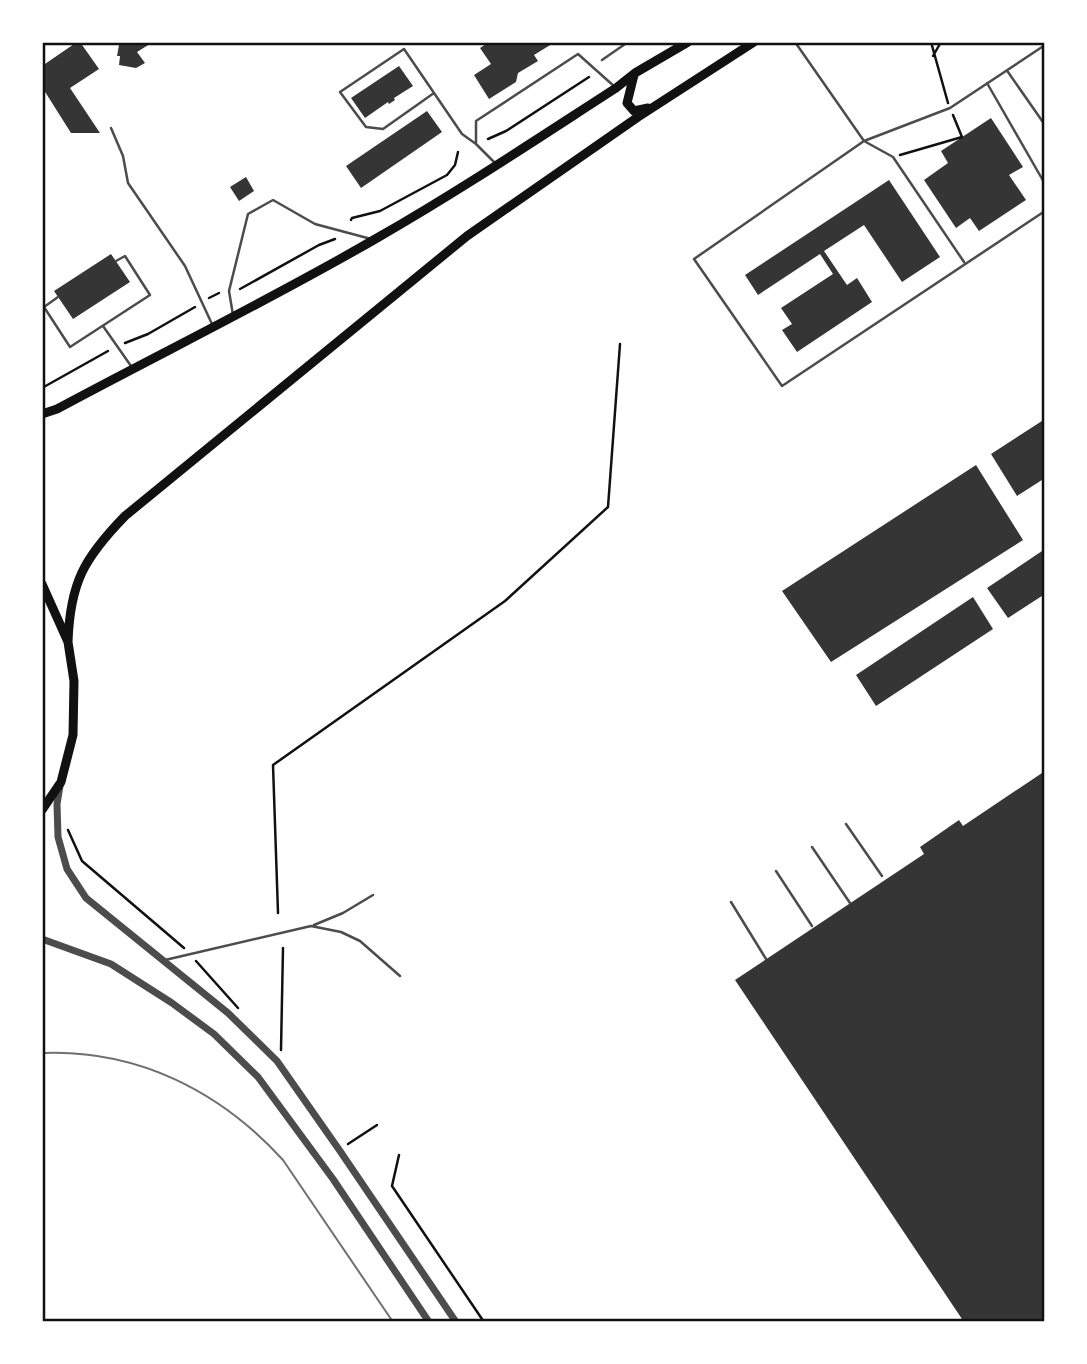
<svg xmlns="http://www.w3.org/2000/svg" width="1087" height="1364" viewBox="0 0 1087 1364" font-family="'Source Sans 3',sans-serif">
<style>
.building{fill:#353535}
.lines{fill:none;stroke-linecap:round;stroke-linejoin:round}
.path{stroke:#111;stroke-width:2.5}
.service{stroke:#4c4c4c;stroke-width:2.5}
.tertiary{stroke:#4c4c4c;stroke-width:7}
.primary{stroke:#111;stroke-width:9}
.tram{stroke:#707070;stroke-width:2}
.neatline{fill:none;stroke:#111;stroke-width:2.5}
</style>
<rect width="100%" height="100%" fill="#fff"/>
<!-- building -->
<path class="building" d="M77 42H80L99 69 70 88 100 133H71L42 87V66Z
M116 42H153L137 52 145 63 136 68 119 65 120 56H117L119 45Z
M489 42H555L534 55 538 61 518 73 516 82 489 99 474 75 491 64 480 48Z
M399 66 413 86 394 98 395 100 389 104 388 102 365 118 351 98Z
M427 111 442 132 361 188 346 166Z
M991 118 1023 167 1009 175 1026 200 979 231 970 218 956 228 924 180 948 163 941 151Z
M246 177 254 191 239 201 230 187Z
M889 180 940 257 902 282 864 225 824 251 847 285 857 278 872 302 797 352 782 330 792 324 781 308 833 274 820 254 758 295 745 275Z
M111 254 130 282 73 319 54 291Z
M1045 419V478L1017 496 991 454Z
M976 465 1023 540 831 662 782 591Z
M1045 549V594L1008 618 987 588Z
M973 597 993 629 876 706 856 675Z
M1045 771V1322H964L735 980 924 854 920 847 959 820 963 826Z"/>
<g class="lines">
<!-- path -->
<path class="path" d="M931 42 948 103
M933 56 941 42
M488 139 506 131 589 77
M900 155 962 137 953 115
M351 220 352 218 380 211 447 175 455 165 458 152
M240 289 319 245 335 239
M209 298 219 293
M125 343 148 334 195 307
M42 388 108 351
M68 830 82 861 184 948
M278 913 273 765 505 601 608 507 620 344
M196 961 238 1008
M281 1050 283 948
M348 1144 377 1125
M399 1155 392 1186 484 1322"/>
<!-- service -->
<path class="service" d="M795 42 864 141 893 157 964 262
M1045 45 950 108 864 141 694 259 782 386 1045 211
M602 60 628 42
M1008 72 1045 125
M987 83 1045 184
M434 93 383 129 366 127 340 92 404 49 462 134 476 144
M111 128 123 156 128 183 185 266 212 324
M494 162 476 144V121L578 54 615 87
M58 297 44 307 70 347 150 295 125 256 116 261
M233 315 229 291 248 214 273 200 315 224 371 239
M103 326 131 366
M846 824 882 876
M812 847 850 903
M776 871 812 926
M731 902 766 959
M314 925 343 913 373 895
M165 960 311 926 341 932 360 941 400 976"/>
<!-- tertiary -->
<path class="tertiary" d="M60 786 57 804 58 837 67 869 86 898 228 1013 277 1061 340 1151 456 1322
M42 939 111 964 172 1003 214 1034 258 1077 333 1179 429 1322"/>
<!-- primary -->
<path class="primary" d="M634 75 627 103 634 111 648 108
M42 414 57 409C163 352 272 299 377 238 459 191 537 139 616 88L635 73 688 42
M42 584 68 642 74 681 73 735 61 782 42 810
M68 642C70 583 84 558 125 516L467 236 638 117 754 42"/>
<!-- tram -->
<path class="tram" d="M42 1053C137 1049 220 1091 283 1160L393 1322"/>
</g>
<!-- border -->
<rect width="1087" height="1364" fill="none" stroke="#ffffff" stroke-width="88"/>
<rect x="44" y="44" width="999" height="1276" class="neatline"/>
</svg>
